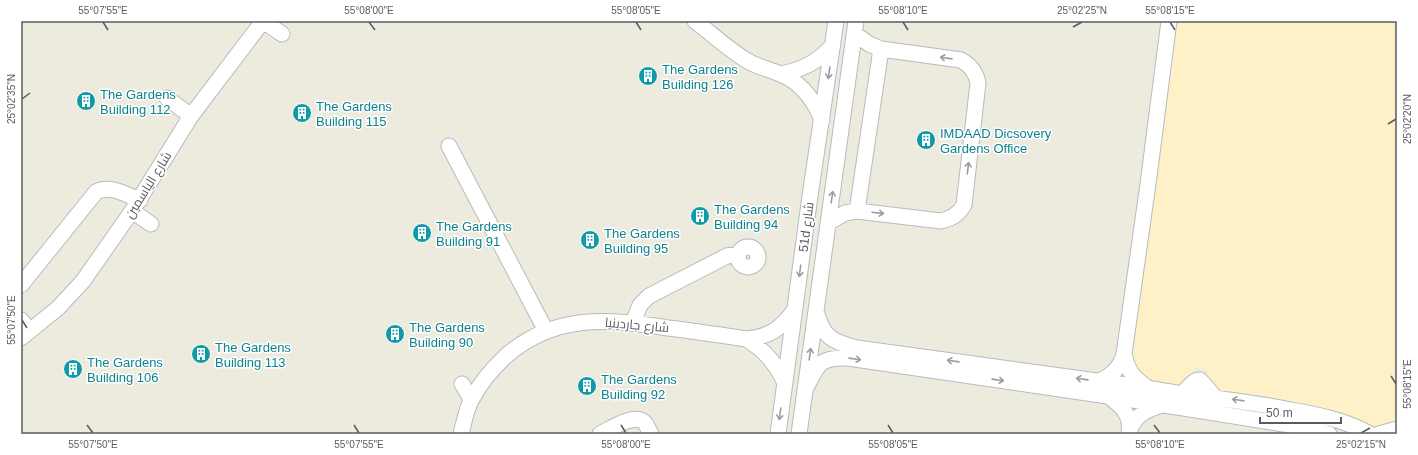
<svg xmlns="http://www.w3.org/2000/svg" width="1418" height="455" viewBox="0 0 1418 455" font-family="Arial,Cairo,sans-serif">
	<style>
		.sand { fill: #fef1c8 }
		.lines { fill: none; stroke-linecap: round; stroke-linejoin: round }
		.minor-casing { stroke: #b7bac0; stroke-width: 17 }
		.minor { stroke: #fff; stroke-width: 15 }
		.oneway { stroke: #9b9da1 }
		.ticks { fill: none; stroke: #585c62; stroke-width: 1.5 }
		.labels { text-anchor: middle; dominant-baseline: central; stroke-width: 3; stroke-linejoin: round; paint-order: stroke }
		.culture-label { font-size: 13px; fill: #0d838f; stroke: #fff; text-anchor: start }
		.street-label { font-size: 13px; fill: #585c62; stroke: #fff }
		.neatline { fill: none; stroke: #585c62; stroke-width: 1.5 }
		.ticks-label { font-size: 10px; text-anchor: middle; fill: #585c62 }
	</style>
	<rect width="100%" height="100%" fill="#edeade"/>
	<path class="sand" d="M1175 21H1397V423L1373 429 1342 416 1316 407 1237 395 1216 393 1206 376 1208 371 1196 368 1192 377 1178 388C1157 382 1133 381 1133 353Z"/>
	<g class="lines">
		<g class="minor-casing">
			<path id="minor" d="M263 21 282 34
				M695 21C712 34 728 49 746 60 757 67 769 69 780 74 801 82 814 100 822 120
				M780 74C802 70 818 62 833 45
				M167 98 191 116
				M449 146 546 331
				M132 211 151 224
				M857 211 881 49
				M828 223 845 213 857 211 941 221C952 218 958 215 964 205L978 83C976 72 970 65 961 60L881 49 869 44 855 34
				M738 257a10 10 0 1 1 20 0a10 10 0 1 1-20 0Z
				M21 285 96 192C109 184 127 195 140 200
				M816 311C823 337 832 342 857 348L1148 388C1196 397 1244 400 1291 410 1319 415 1345 420 1370 434
				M21 320 30 331
				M633 323 640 305 649 296 727 256 739 254
				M21 338 58 308 83 281 132 211 191 116 263 21
				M746 339C765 350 776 364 785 383
				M1124 354C1128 372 1134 378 1148 388
				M1100 381C1112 375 1120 368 1124 354L1148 184 1169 21
				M462 384 471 399
				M805 390C818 365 818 357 848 358L1108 396 1309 428 1329 434
				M1182 394C1187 390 1193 379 1200 380L1215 397
				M1108 396C1122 406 1132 415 1129 434
				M1130 430C1135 415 1148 409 1162 405
				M461 434C464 423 466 409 472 399 480 383 493 368 506 356 555 313 608 319 668 328 694 331 720 335 746 339 770 337 782 328 795 309
				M600 434C610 429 635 412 645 423 647 426 649 430 651 434
				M778 434 810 196 836 21
				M799 434 856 21
				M1379 434 1397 429"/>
		</g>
		<use href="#minor" class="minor"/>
	</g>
	<defs><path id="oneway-shaft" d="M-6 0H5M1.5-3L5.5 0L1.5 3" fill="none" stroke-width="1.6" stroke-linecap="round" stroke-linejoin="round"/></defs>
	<g class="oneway">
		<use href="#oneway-shaft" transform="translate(946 58) rotate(-172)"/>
		<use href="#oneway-shaft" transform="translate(829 73) rotate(98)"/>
		<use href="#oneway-shaft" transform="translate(968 168) rotate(-83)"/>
		<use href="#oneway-shaft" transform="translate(832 197) rotate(-82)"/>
		<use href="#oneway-shaft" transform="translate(878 213) rotate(7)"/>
		<use href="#oneway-shaft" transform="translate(800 271) rotate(97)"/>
		<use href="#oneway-shaft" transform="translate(810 354) rotate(-82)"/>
		<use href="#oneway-shaft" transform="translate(855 359) rotate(8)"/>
		<use href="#oneway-shaft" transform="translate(953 361) rotate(-172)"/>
		<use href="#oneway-shaft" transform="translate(1082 379) rotate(-172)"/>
		<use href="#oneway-shaft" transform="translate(998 380) rotate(8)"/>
		<use href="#oneway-shaft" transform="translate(1238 400) rotate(-172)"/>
		<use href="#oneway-shaft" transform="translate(780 414) rotate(98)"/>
	</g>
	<path class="ticks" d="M103 22 108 30M369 22 375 30M636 22 641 30M903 22 908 30M1170 22 1175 30M1073 27 1082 22M22 99 30 93M1388 124 1396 119M22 320 27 328M1391 376 1396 384M87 425 93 433M354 425 359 433M621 425 626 433M888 425 893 433M1154 425 1160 433M1361 433 1370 428"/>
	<defs>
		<g id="building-disc" transform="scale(1)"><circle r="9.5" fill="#0f9aa8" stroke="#fff"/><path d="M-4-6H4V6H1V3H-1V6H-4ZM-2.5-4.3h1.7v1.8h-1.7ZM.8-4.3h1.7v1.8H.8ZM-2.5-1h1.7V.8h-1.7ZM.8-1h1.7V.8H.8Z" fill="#fff"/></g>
	</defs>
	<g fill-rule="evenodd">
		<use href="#building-disc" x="648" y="76"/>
		<use href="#building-disc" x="86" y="101"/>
		<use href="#building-disc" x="302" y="113"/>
		<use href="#building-disc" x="926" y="140"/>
		<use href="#building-disc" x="700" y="216"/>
		<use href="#building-disc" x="422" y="233"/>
		<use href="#building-disc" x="590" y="240"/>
		<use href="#building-disc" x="395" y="334"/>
		<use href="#building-disc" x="201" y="354"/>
		<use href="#building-disc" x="73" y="369"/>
		<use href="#building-disc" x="587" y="386"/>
	</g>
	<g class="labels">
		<g class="culture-label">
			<text x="662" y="69">The Gardens<tspan x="662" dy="15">Building 126</tspan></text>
			<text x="100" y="94">The Gardens<tspan x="100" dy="15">Building 112</tspan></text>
			<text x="316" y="106">The Gardens<tspan x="316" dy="15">Building 115</tspan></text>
			<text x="940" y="133">IMDAAD Dicsovery<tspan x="940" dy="15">Gardens Office</tspan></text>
			<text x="714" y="209">The Gardens<tspan x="714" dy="15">Building 94</tspan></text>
			<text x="436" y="226">The Gardens<tspan x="436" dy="15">Building 91</tspan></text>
			<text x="604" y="233">The Gardens<tspan x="604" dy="15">Building 95</tspan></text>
			<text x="409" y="327">The Gardens<tspan x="409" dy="15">Building 90</tspan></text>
			<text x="215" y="347">The Gardens<tspan x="215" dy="15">Building 113</tspan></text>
			<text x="87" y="362">The Gardens<tspan x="87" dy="15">Building 106</tspan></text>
			<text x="601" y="379">The Gardens<tspan x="601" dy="15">Building 92</tspan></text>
		</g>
		<g class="street-label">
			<text transform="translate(148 185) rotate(-58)">شارع الياسمين</text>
			<text transform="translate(806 227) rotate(-83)">51d شارع</text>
			<text transform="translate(637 325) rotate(5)">شارع جاردينيا</text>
		</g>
	</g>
	<rect width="1418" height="455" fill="none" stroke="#ffffff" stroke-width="44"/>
	<path d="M1260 417v6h81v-6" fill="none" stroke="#585c62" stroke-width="2"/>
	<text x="1266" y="417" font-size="12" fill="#585c62" stroke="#ffffff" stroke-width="3" paint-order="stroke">50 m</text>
	<rect x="22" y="22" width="1374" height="411" class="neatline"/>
	<g class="ticks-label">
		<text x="103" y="14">55°07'55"E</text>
		<text x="369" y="14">55°08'00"E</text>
		<text x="636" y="14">55°08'05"E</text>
		<text x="903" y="14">55°08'10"E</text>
		<text x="1082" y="14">25°02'25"N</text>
		<text x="1170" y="14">55°08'15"E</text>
		<text transform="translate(11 99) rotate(-90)" y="4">25°02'35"N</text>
		<text transform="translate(1407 119) rotate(-90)" y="4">25°02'20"N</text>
		<text transform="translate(11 320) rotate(-90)" y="4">55°07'50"E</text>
		<text transform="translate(1407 384) rotate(-90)" y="4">55°08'15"E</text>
		<text x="93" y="448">55°07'50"E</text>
		<text x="359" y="448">55°07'55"E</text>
		<text x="626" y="448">55°08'00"E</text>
		<text x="893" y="448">55°08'05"E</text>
		<text x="1160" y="448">55°08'10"E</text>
		<text x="1361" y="448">25°02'15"N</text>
	</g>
</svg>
